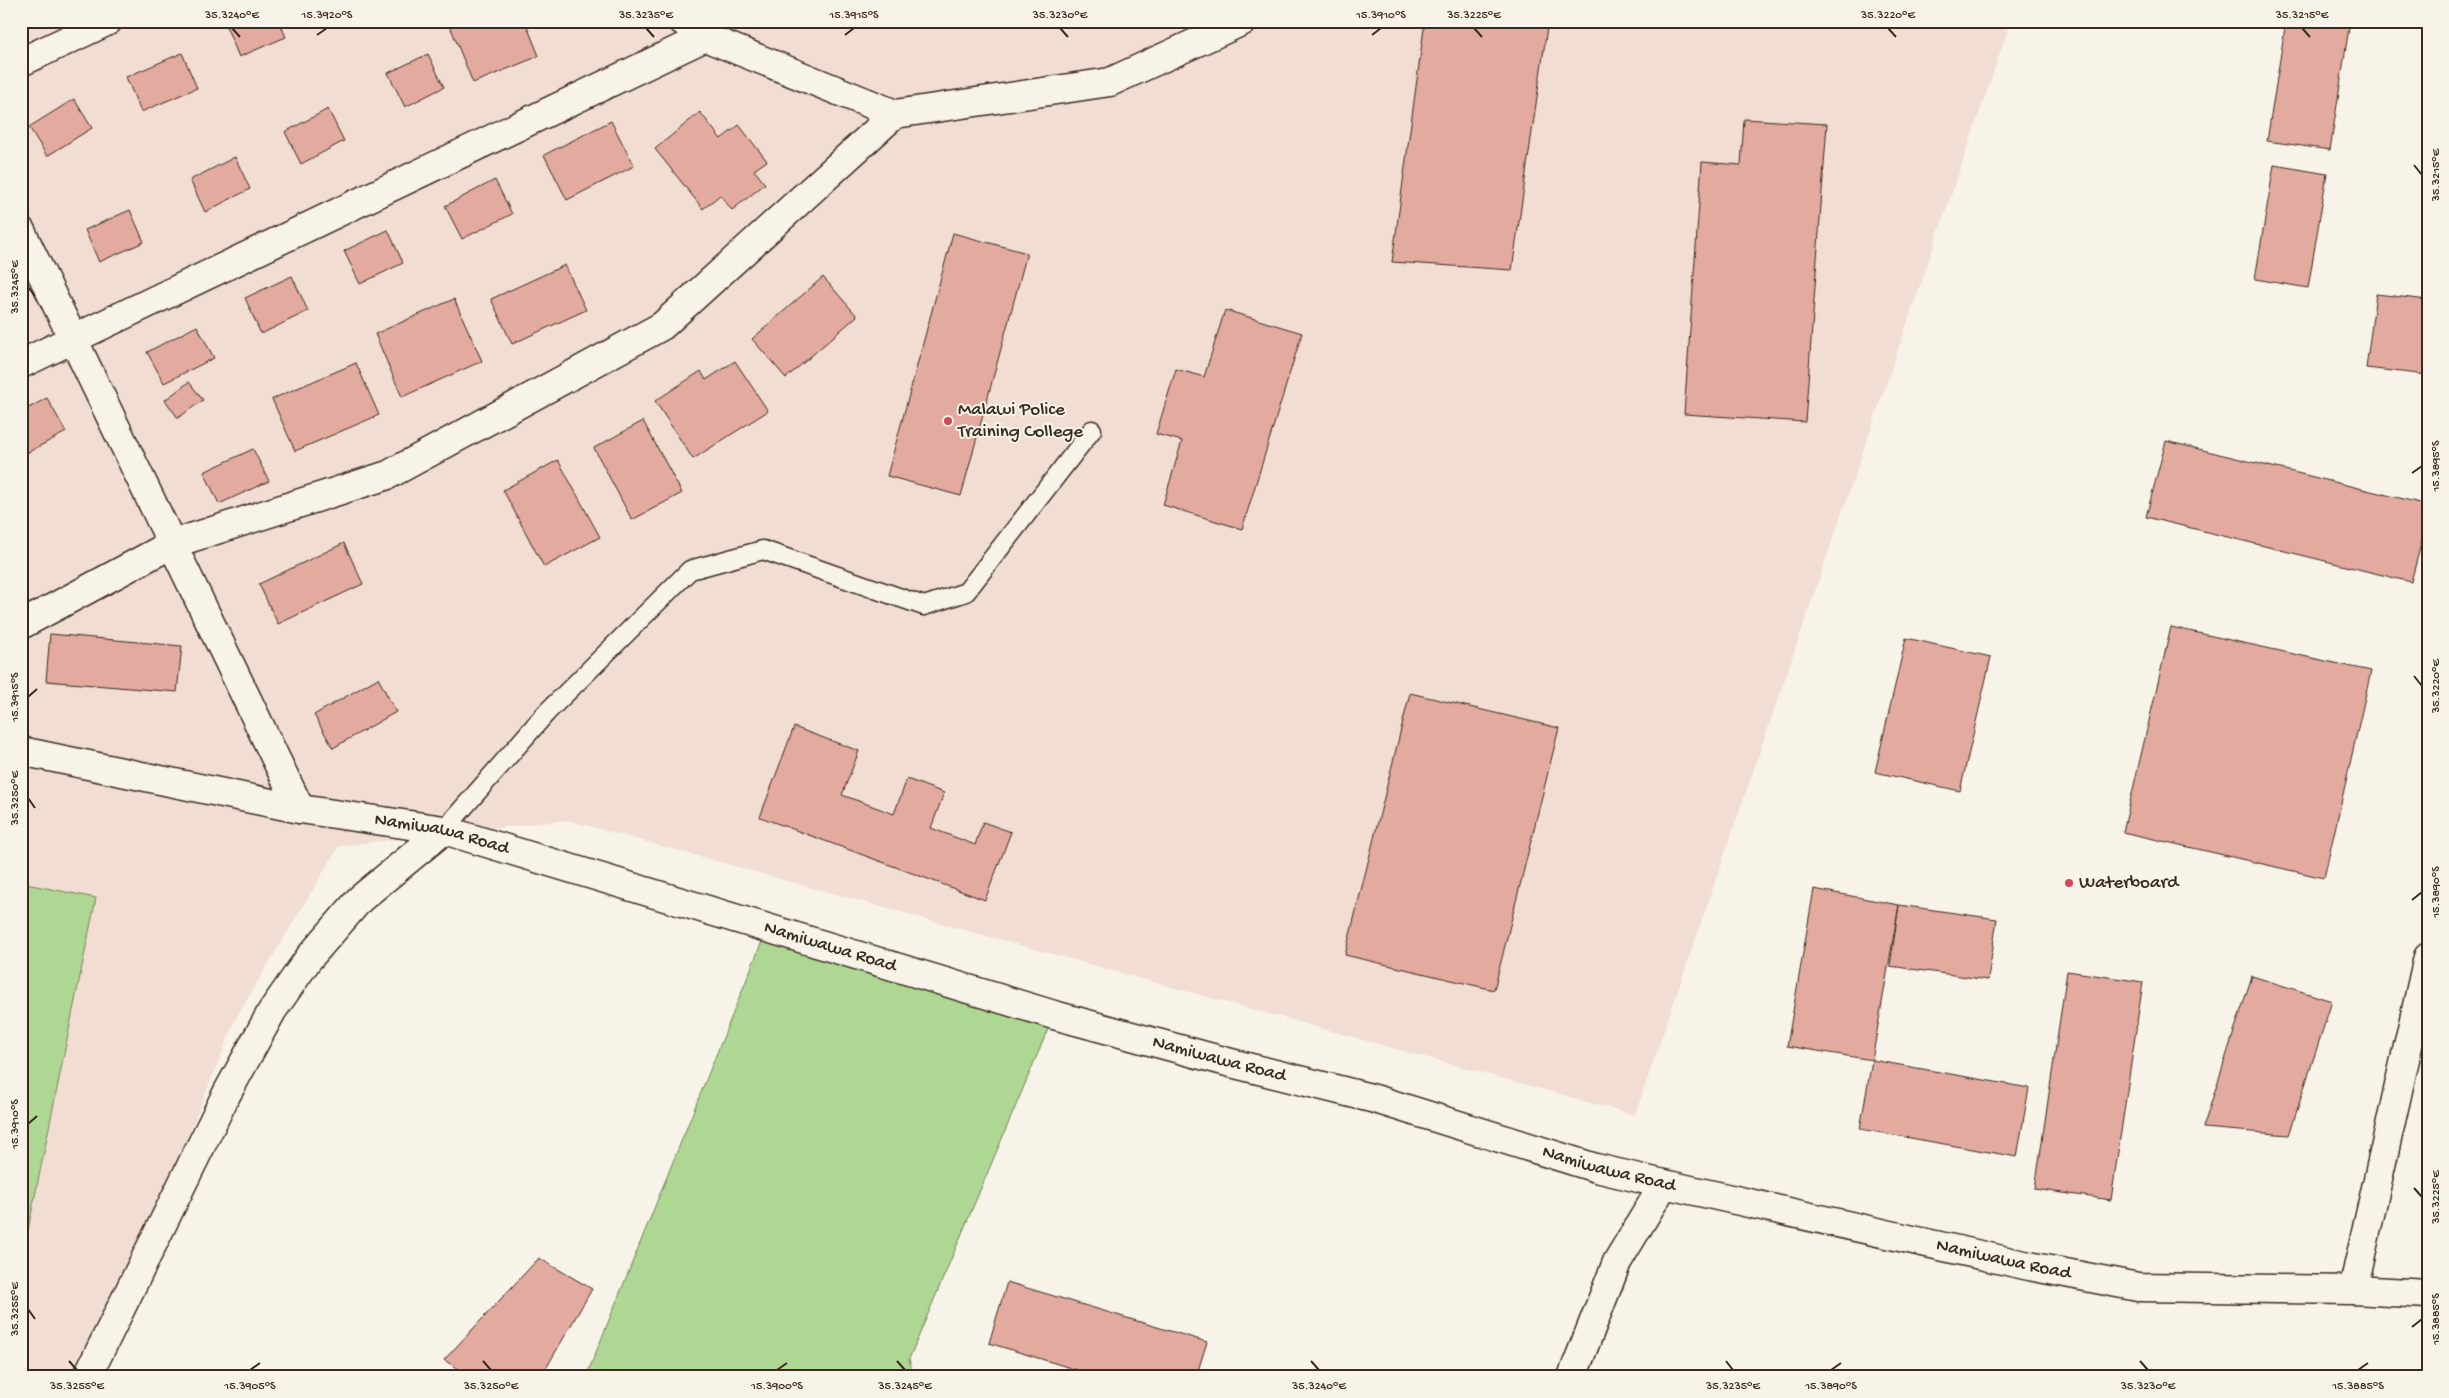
<svg xmlns="http://www.w3.org/2000/svg" width="2449" height="1398" viewBox="0 0 2449 1398" font-family="'Gochi Hand',sans-serif">
	<style>
		.built { fill: #f1ddd2 }
		.green { fill: #afd794; stroke: #758059 }
		.building { fill: #e3aa9f; stroke: #3b2a1e }
		.lines { fill: none; stroke-linecap: round; stroke-linejoin: round }
		.service-casing { stroke: #3b2a1e; stroke-width: 21 }
		.minor-casing { stroke: #3b2a1e; stroke-width: 31 }
		.tertiary-casing { stroke: #3b2a1e; stroke-width: 31 }
		.service { stroke: #f7f3e8; stroke-width: 18 }
		.minor { stroke: #f7f3e8; stroke-width: 28 }
		.tertiary { stroke: #f7f3e8; stroke-width: 28 }
		.ticks { fill: none; stroke: #3b2a1e; stroke-width: 2 }
		.poi-dot { fill: #d1495b; stroke: #f7f3e8; stroke-width: 2 }
		.labels { text-anchor: middle; dominant-baseline: central; stroke-width: 4; stroke-linejoin: round; paint-order: stroke }
		.poi-label { font-size: 19px; fill: #3b2a1e; stroke: #f7f3e8; text-anchor: start }
		.street-label { font-size: 19px; fill: #3b2a1e; stroke: #f7f3e8 }
		.neatline { fill: none; stroke: #3b2a1e; stroke-width: 2 }
		.ticks-label { font-size: 12px; text-anchor: middle; fill: #3b2a1e }
	</style>
	<rect width="100%" height="100%" fill="#f7f3e8"/>
	<filter id="ink" filterUnits="userSpaceOnUse"><feTurbulence type="fractalNoise" baseFrequency=".02" numOctaves="2"/><feDisplacementMap in="SourceGraphic" scale="10" xChannelSelector="R" yChannelSelector="G"/><feConvolveMatrix kernelMatrix="1 2 1 2 8 2 1 2 1" color-interpolation-filters="sRGB"/></filter>
	<g filter="url(#ink)">
		<path class="built" d="M21 21H2011L1635 1115 567 820 339 846 237 1016 90 1377H21Z"/>
		<path class="green" d="M21 883 96 898 21 1264Z
			M767 929 1054 1015 909 1359 914 1377H586Z"/>
		<path class="building" d="M237 21H279L286 37 239 57 226 26Z
			M448 21H525L539 56 473 83Z
			M1425 21H1548L1512 270 1392 262Z
			M2286 21H2350L2330 150 2267 141Z
			M182 53 197 88 141 112 126 77Z
			M428 54 444 87 405 107 388 73Z
			M74 99 92 128 47 156 29 127Z
			M328 109 344 141 301 164 285 132Z
			M700 112 721 139 739 125 767 161 754 170 765 184 732 210 720 195 703 209 655 149Z
			M1744 119 1827 124 1805 422 1684 414 1702 162 1741 165Z
			M611 121 634 166 567 200 544 155Z
			M235 157 250 189 205 212 190 180Z
			M2274 165 2327 174 2308 288 2255 279Z
			M495 180 512 214 462 239 445 206Z
			M130 210 144 242 99 262 85 230Z
			M388 230 403 263 360 284 344 251Z
			M953 233 1027 253 961 496 887 476Z
			M565 265 586 310 512 344 491 299Z
			M292 276 308 311 261 334 245 298Z
			M823 277 857 316 786 378 752 339Z
			M2376 294 2428 300V375L2366 368Z
			M454 299 482 361 402 397 375 334Z
			M1225 310 1302 333 1242 529 1163 505 1182 441 1156 434 1176 369 1204 377Z
			M197 326 214 358 164 383 147 352Z
			M735 361 768 411 693 459 655 401 701 371 706 380Z
			M356 363 379 415 295 451 272 399Z
			M189 382 203 400 178 418 165 400Z
			M47 398 66 432 21 456V412Z
			M643 421 682 493 632 520 594 448Z
			M2166 441 2428 505V517L2411 582 2146 517Z
			M253 449 269 481 219 504 204 472Z
			M558 460 600 537 544 567 503 490Z
			M344 543 363 584 278 624 259 584Z
			M2171 627 2371 671 2324 878 2123 832Z
			M50 634 182 646 177 692 46 681Z
			M1906 638 1991 657 1960 791 1875 772Z
			M378 678 396 712 333 748 314 715Z
			M1410 693 1559 728 1494 990 1345 955Z
			M794 727 859 751 842 795 894 814 907 779 944 793 931 828 975 845 983 822 1011 832 985 900 760 817Z
			M1814 889 1899 905 1872 1060 1787 1046Z
			M1899 905 1997 919 1988 980 1890 966Z
			M2067 971 2143 982 2111 1200 2035 1189Z
			M2252 976 2332 1001 2289 1135 2203 1128Z
			M1872 1060 2029 1088 2017 1157 1860 1129Z
			M539 1258 592 1289 541 1377H472L444 1360Z
			M1007 1282 1207 1342 1196 1377H1100L989 1343Z"/>
		<g class="lines">
			<g class="service-casing">
				<path id="service" d="M444 830 547 712 690 570 763 550 924 606 966 592 1092 430"/>
			</g>
			<g class="minor-casing">
				<path id="minor" d="M683 21 705 37 895 114 1110 82 1243 21
					M21 62 108 21
					M21 231 300 809
					M21 364 705 37
					M21 625 172 544 388 475 662 326 895 114
					M2353 1290 2428 957
					M87 1377 226 1095 272 1011 309 958 360 899 444 830
					M1572 1377 1617 1262 1664 1184"/>
			</g>
			<g class="tertiary-casing">
				<g id="tertiary">
					<path id="s1" d="M21 751 300 809 444 830 1054 1015 1231 1063 1375 1099 1596 1168 1664 1184 2029 1266 2138 1287 2353 1290 2428 1294"/>
				</g>
			</g>
			<use href="#service" class="service"/>
			<use href="#minor" class="minor"/>
			<use href="#tertiary" class="tertiary"/>
		</g>
	</g>
	<path class="ticks" d="M232 28 240 37M646 28 654 37M1060 28 1068 37M1474 28 1482 37M1888 28 1896 37M2302 28 2310 37M317 35 327 28M845 35 854 28M1372 35 1381 28M2414 165 2422 175M28 287 35 296M2412 473 2422 466M2414 676 2422 686M28 697 37 689M28 798 35 808M2412 900 2422 892M28 1124 37 1116M2414 1188 2422 1197M28 1309 35 1319M2412 1327 2422 1319M69 1361 77 1370M483 1361 491 1370M897 1361 905 1370M1311 1361 1319 1370M1726 1361 1733 1370M2140 1361 2148 1370M250 1370 260 1363M777 1370 787 1363M1831 1370 1841 1363M2358 1370 2368 1363"/>
	<g class="poi-dot">
		<circle cx="948" cy="421" r="5"/>
		<circle cx="2069" cy="883" r="5"/>
	</g>
	<g class="labels">
		<g class="poi-label">
			<text x="958" y="410">Malawi Police<tspan x="958" dy="22">Training College</tspan></text>
			<text x="2079" y="883">Waterboard</text>
		</g>
		<g class="street-label">
			<text stroke="none"><textPath href="#s1" startOffset="429">Namiwawa Road</textPath></text>
			<text stroke="none"><textPath href="#s1" startOffset="834">Namiwawa Road</textPath></text>
			<text stroke="none"><textPath href="#s1" startOffset="1239">Namiwawa Road</textPath></text>
			<text stroke="none"><textPath href="#s1" startOffset="1644">Namiwawa Road</textPath></text>
			<text stroke="none"><textPath href="#s1" startOffset="2049">Namiwawa Road</textPath></text>
		</g>
	</g>
	<rect width="2449" height="1398" fill="none" stroke="#f7f3e8" stroke-width="55"/>
	<rect x="28" y="28" width="2394" height="1342" class="neatline"/>
	<g class="ticks-label">
		<text x="232" y="18">35.3240°E</text>
		<text x="327" y="18">15.3920°S</text>
		<text x="646" y="18">35.3235°E</text>
		<text x="854" y="18">15.3915°S</text>
		<text x="1060" y="18">35.3230°E</text>
		<text x="1381" y="18">15.3910°S</text>
		<text x="1474" y="18">35.3225°E</text>
		<text x="1888" y="18">35.3220°E</text>
		<text x="2302" y="18">35.3215°E</text>
		<text transform="translate(2435 175) rotate(-90)" y="4">35.3215°E</text>
		<text transform="translate(14 287) rotate(-90)" y="4">35.3245°E</text>
		<text transform="translate(2435 466) rotate(-90)" y="4">15.3895°S</text>
		<text transform="translate(2435 686) rotate(-90)" y="4">35.3220°E</text>
		<text transform="translate(14 697) rotate(-90)" y="4">15.3915°S</text>
		<text transform="translate(14 798) rotate(-90)" y="4">35.3250°E</text>
		<text transform="translate(2435 892) rotate(-90)" y="4">15.3890°S</text>
		<text transform="translate(14 1124) rotate(-90)" y="4">15.3910°S</text>
		<text transform="translate(2435 1197) rotate(-90)" y="4">35.3225°E</text>
		<text transform="translate(14 1309) rotate(-90)" y="4">35.3255°E</text>
		<text transform="translate(2435 1319) rotate(-90)" y="4">15.3885°S</text>
		<text x="77" y="1389">35.3255°E</text>
		<text x="250" y="1389">15.3905°S</text>
		<text x="491" y="1389">35.3250°E</text>
		<text x="777" y="1389">15.3900°S</text>
		<text x="905" y="1389">35.3245°E</text>
		<text x="1319" y="1389">35.3240°E</text>
		<text x="1733" y="1389">35.3235°E</text>
		<text x="1831" y="1389">15.3890°S</text>
		<text x="2148" y="1389">35.3230°E</text>
		<text x="2358" y="1389">15.3885°S</text>
	</g>
</svg>
